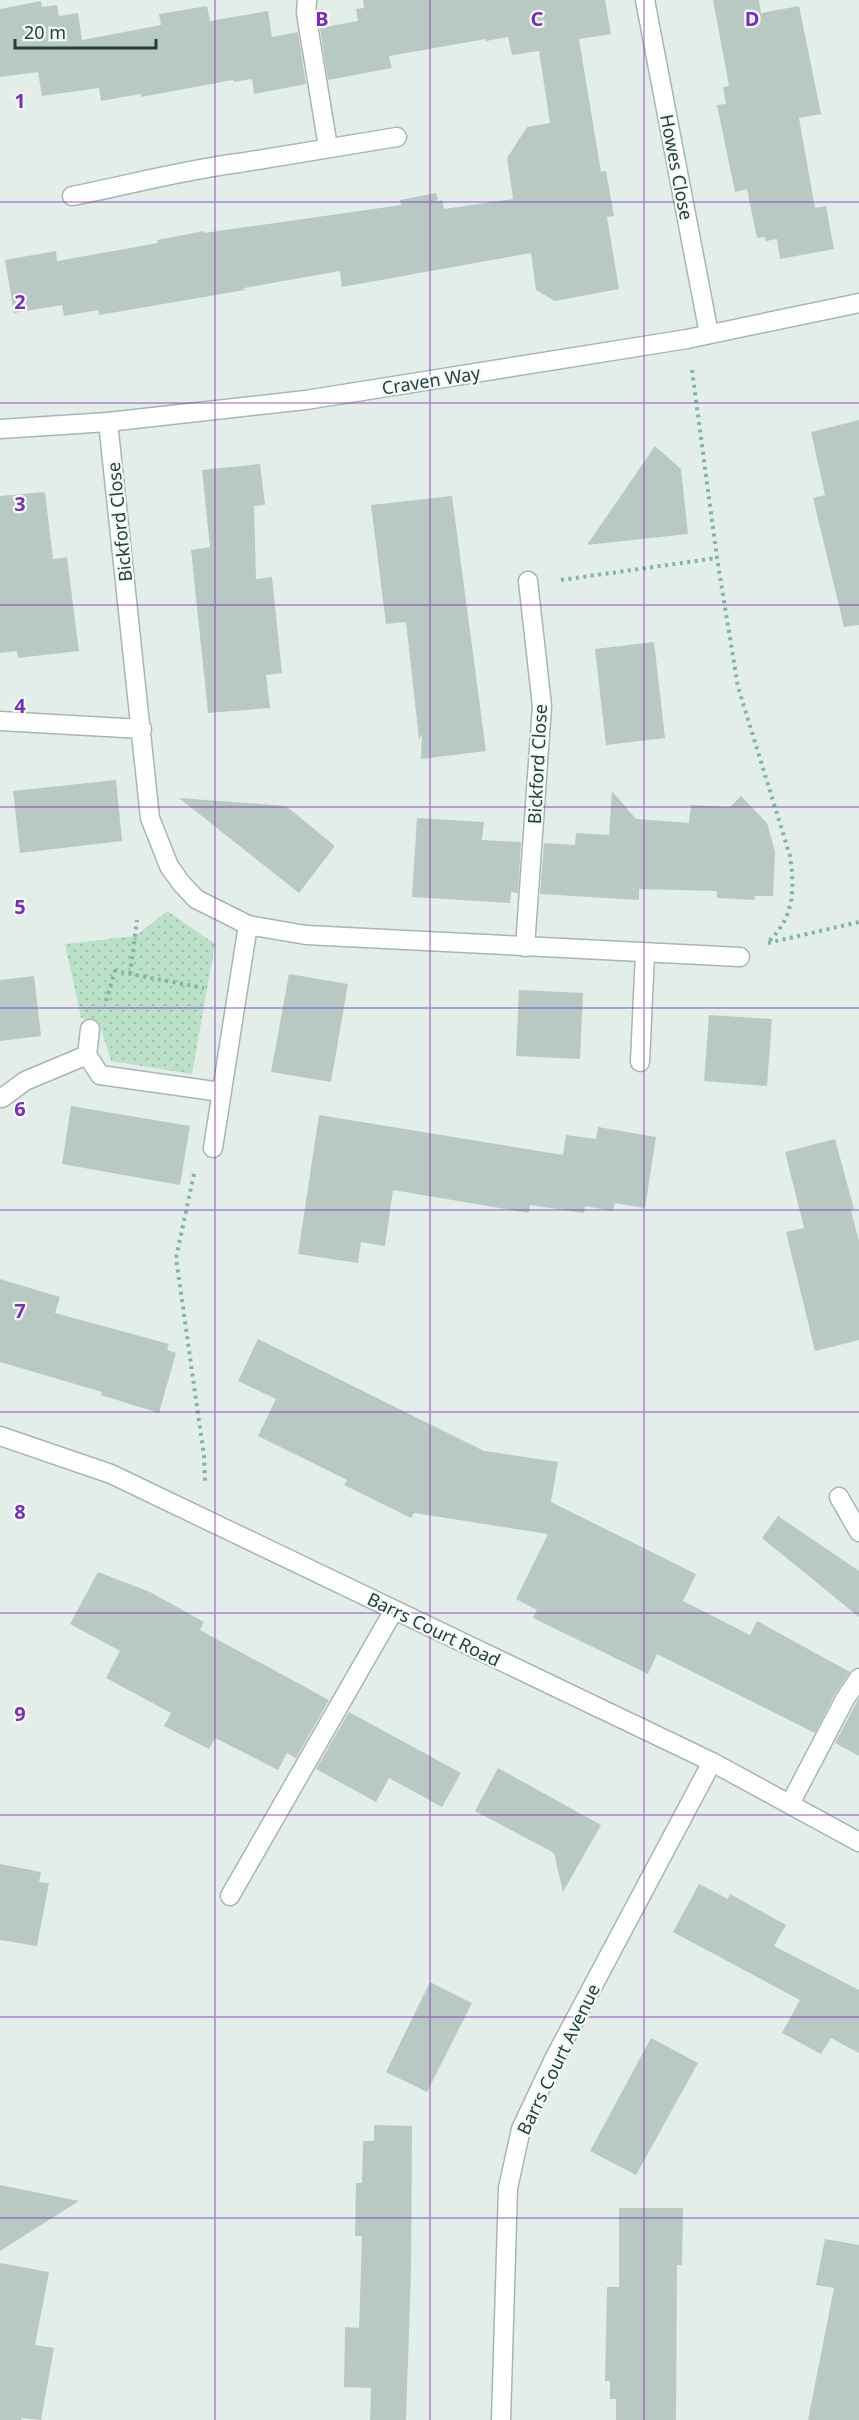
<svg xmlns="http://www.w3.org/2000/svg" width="859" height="2420" viewBox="0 0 859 2420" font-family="'Noto Sans',sans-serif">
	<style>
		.grass { fill: url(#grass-dots) }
		.building { fill: #b8c9c3 }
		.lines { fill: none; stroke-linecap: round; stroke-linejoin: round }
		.service-casing { stroke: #a5b7b1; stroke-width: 21 }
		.minor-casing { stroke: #a5b7b1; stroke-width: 21 }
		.tertiary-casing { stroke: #a5b7b1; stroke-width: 21 }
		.path { stroke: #81b4a7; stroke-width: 4; stroke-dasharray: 3 4.5; stroke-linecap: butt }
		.service { stroke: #fff; stroke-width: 18 }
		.minor { stroke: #fff; stroke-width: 18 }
		.tertiary { stroke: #fff; stroke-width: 18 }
		.grid { fill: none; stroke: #7b2cbf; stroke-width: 1.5; stroke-opacity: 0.55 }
		.labels { text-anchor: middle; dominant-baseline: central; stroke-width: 4.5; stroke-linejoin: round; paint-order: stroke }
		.street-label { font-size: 18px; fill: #21413a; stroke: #f4faf7 }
		.grid-label { font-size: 20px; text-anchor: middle; font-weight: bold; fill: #7b2cbf; stroke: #f4faf7; stroke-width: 4.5; stroke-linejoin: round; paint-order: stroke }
	</style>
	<defs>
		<pattern id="grass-dots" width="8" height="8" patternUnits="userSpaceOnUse" patternTransform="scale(1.5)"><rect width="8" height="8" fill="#bae0c7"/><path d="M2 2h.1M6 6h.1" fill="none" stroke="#a0c1ac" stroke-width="1.8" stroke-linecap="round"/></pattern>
	</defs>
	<rect width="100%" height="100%" fill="#e3eee9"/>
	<path class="grass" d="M167 911 215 944 192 1074 111 1061 99 1022 81 1018 65 944 136 936Z"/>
	<path class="building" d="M363 0H605L611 34 579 39 601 172 606 171 614 216 607 217 619 289 555 301 536 290 531 253 342 287 340 271 244 288 245 290 99 315 98 310 64 316 62 305 14 313 5 260 56 251 57 261 158 243 157 240 204 231V233L401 205 400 200 436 193 438 201 442 200 444 209 513 199 507 158 527 127 550 123 539 51 512 55 508 37 486 41V39L389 56 392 68 328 80 320 28 358 21 356 9 364 8Z
		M713 0H759L761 13 799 6 821 114 799 118 815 208 826 206 834 249 780 259 777 239 766 241 765 237 757 238 747 189 735 192 717 105 726 104 723 87 729 86Z
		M41 1 42 7 57 5 59 16 78 13 82 40 161 25 159 14 207 6 210 21 268 11 272 37 298 32 306 84 254 94 252 79 234 82 233 80 141 97V94L101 101 99 88 42 96 38 72 0 77V9Z
		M859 420V625L844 627 813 498 825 495 811 432Z
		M655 446 681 469 688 534 587 545Z
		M260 464 265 505 254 506 256 579 272 577 282 673 266 675 270 708 208 713 191 550 210 547 202 470Z
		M45 492 53 559 67 557 79 651 18 658 17 651 0 653V496Z
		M452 496 486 751 421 759 422 735 419 739 406 622 386 624 371 505Z
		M654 642 665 738 606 745 595 649Z
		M116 780 122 841 20 853 13 791Z
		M612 791 636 819 689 823 691 805 730 807 741 796 767 823 775 852 773 896H755L754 900 717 898V891L639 889V900L540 894 544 843 575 845 576 833 609 835Z
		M179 798 286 806 335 846 299 893Z
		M417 818 484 822 482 840 521 842 518 893 511 892 510 903 412 897Z
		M289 974 348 984 331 1082 271 1072Z
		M34 976 41 1036 0 1041V980Z
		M519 990 583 993 580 1059 516 1056Z
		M709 1015 772 1019 767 1086 704 1081Z
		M71 1106 190 1126 180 1185 62 1164Z
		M319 1115 563 1155 566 1135 596 1139 598 1127 656 1137 645 1208 615 1203 613 1211 585 1206 584 1213 530 1205 529 1213 393 1190 385 1246 361 1242 358 1263 298 1254Z
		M835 1139 854 1209 851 1210 859 1241V1340L815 1351 786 1232 804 1228 785 1152Z
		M0 1279 60 1297 55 1313 169 1344 167 1350 176 1353 159 1413 101 1395 102 1392 0 1362Z
		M258 1339 484 1451 558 1462 551 1502 696 1574 683 1601 750 1635 757 1621 850 1672 835 1694 815 1733 657 1654 648 1674 533 1618 537 1610 516 1599 548 1534 414 1513 411 1518 344 1485 347 1480 258 1436 276 1399 238 1381Z
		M778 1516 859 1571V1617L762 1538Z
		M98 1572 150 1592 204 1622 200 1630 329 1700 296 1758 287 1753 278 1770 215 1738 209 1749 164 1726 171 1713 106 1678 120 1651 70 1624Z
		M859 1698V1756L835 1743Z
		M349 1712 461 1773 442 1807 389 1778 376 1802 316 1769Z
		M498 1768 601 1825 563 1892 554 1853 475 1811Z
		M0 1864 41 1872 39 1882 49 1883 37 1946 0 1940Z
		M699 1884 728 1899 730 1894 786 1925 774 1946 859 1990V2053L831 2038 821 2054 782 2033 800 2000 673 1932Z
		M430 1982 472 2003 427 2092 386 2072Z
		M651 2038 698 2063 636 2175 590 2151Z
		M374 2125 412 2126 411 2271 406 2420H370L371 2388 344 2387 345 2327 359 2328 362 2236H355L356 2183H362L363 2141H374Z
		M0 2185 79 2201 0 2251Z
		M619 2208H683L682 2265H677L676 2420H616V2399H610V2381H605L607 2287H619Z
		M825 2239 859 2245V2420H808L834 2288 816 2285Z
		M0 2263 49 2272 35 2345 54 2348 41 2420 22 2418 21 2420H0Z"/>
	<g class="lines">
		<g class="service-casing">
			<path id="service" d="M72 196C128 185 183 170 239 163
				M90 1029 87 1055 100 1075 221 1092
				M2 1098 25 1081 87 1055
				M839 1497 859 1532
				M790 1804 845 1699 859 1678
				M230 1896 394 1610"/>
		</g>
		<g class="minor-casing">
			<path id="minor" d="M307 0 306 13 328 147
				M645 0 709 334
				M239 163 397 137
				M108 422 150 818 169 866 181 883 196 899 248 925 306 935 740 957
				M0 721 142 729
				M525 947 542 706 528 581
				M640 1062 645 953
				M213 1148 248 925
				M0 1436 111 1474 712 1762 859 1842
				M501 2420 508 2188 521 2129 554 2059 712 1762"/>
		</g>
		<g class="tertiary-casing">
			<path id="tertiary" d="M0 429 108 422 306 400 687 339 859 303"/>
		</g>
		<path class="path" d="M692 370 717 558 738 687 790 856C795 889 794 917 769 941
			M561 580 717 558
			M768 943 859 922
			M130 974 137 920
			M106 1001 115 971 204 988
			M194 1174 176 1258 204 1456 205 1481"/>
		<use href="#service" class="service"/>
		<use href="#minor" class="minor"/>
		<use href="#tertiary" class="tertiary"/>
	</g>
	<path class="grid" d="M215 0V2420M430 0V2420M644 0V2420M0 202H859M0 403H859M0 605H859M0 807H859M0 1008H859M0 1210H859M0 1412H859M0 1613H859M0 1815H859M0 2017H859M0 2218H859"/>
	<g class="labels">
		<g class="street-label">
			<text transform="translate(677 167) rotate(79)">Howes Close</text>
			<text transform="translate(431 380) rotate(-9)">Craven Way</text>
			<text transform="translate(119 522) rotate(-96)">Bickford Close</text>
			<text transform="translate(537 764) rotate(-87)">Bickford Close</text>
			<text transform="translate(434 1629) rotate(26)">Barrs Court Road</text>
			<text transform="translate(558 2059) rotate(-64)">Barrs Court Avenue</text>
		</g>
	</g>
	<g class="grid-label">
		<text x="322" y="26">B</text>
		<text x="537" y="26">C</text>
		<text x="752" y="26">D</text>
		<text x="20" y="108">1</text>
		<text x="20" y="309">2</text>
		<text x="20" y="511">3</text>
		<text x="20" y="713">4</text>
		<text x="20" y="914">5</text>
		<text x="20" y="1116">6</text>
		<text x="20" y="1318">7</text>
		<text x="20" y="1519">8</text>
		<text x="20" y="1721">9</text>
	</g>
	<path d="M15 39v9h141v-9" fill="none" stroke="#21413a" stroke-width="3"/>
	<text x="24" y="39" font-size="18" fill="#21413a" stroke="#f4faf7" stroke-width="4.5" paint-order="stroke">20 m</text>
</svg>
